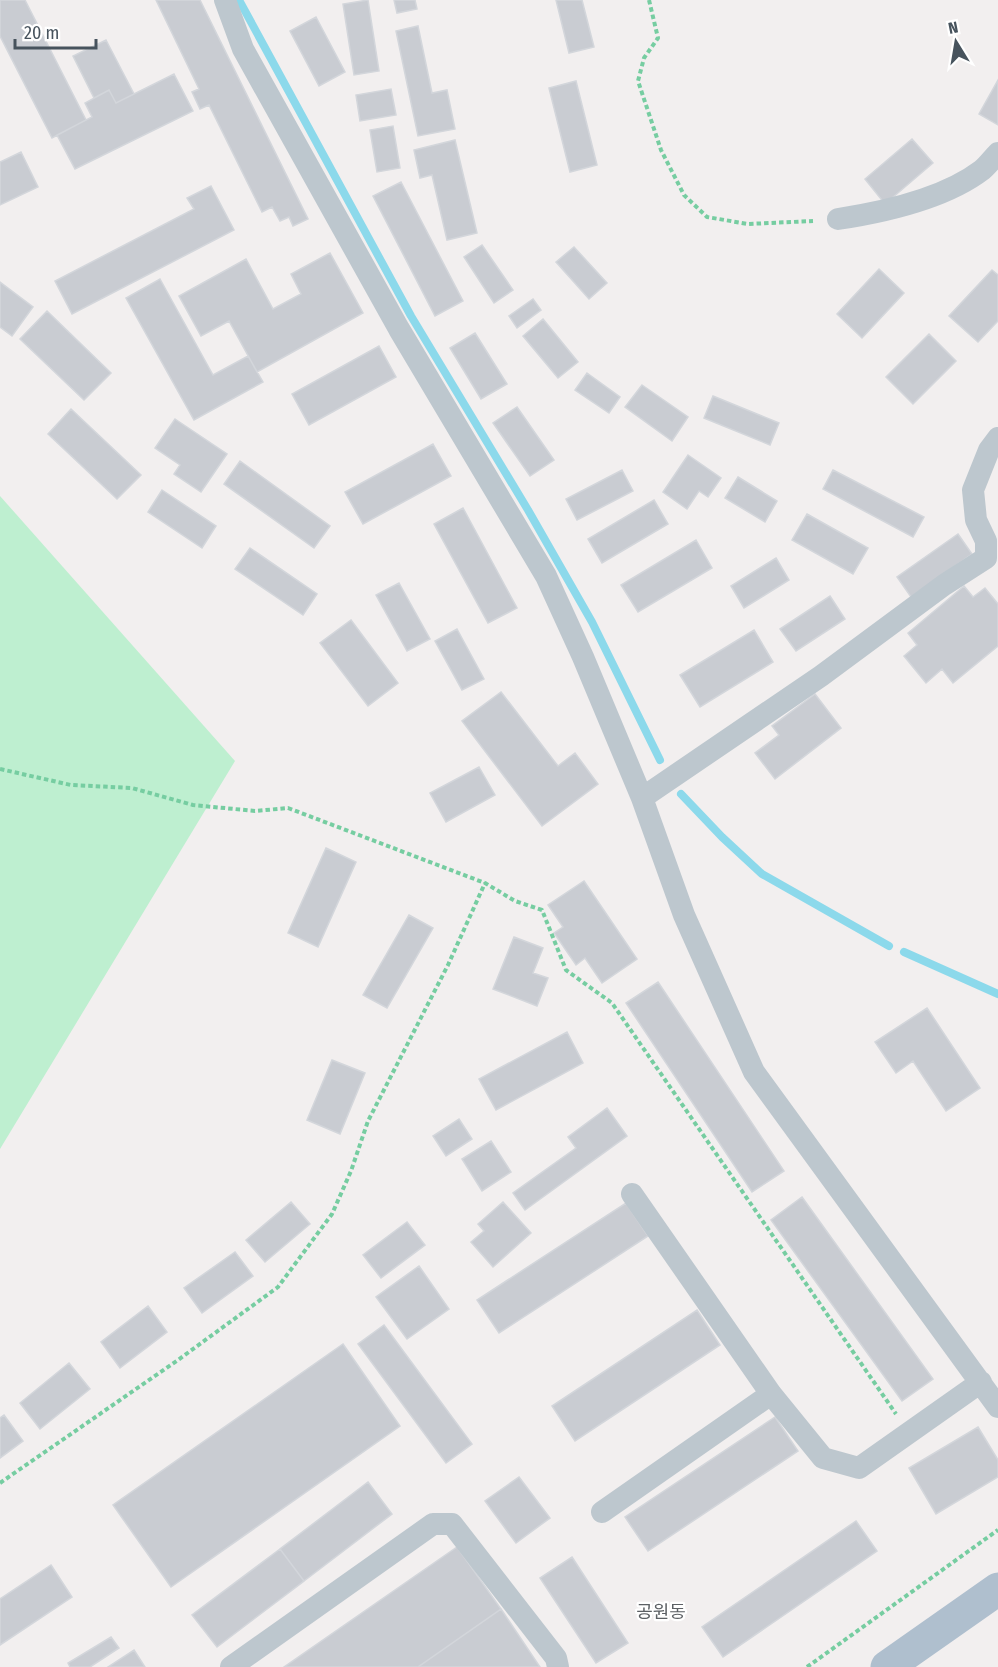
<svg xmlns="http://www.w3.org/2000/svg" width="998" height="1667" viewBox="0 0 998 1667" font-family="'Fira Sans Condensed','Noto Sans KR',sans-serif">
	<style>
		.green { fill: #beefd0 }
		.lines { fill: none; stroke-linecap: round; stroke-linejoin: round }
		.stream { stroke: #8cd9eb; stroke-width: 8 }
		.building { fill: #c9ccd2; stroke: #d3d6db; stroke-width: 1.5 }
		.path { stroke: #76cda1; stroke-width: 4; stroke-dasharray: 4.5 3; stroke-linecap: butt }
		.minor { stroke: #bdc7ce; stroke-width: 22 }
		.primary { stroke: #afbfce; stroke-width: 33 }
		.labels { text-anchor: middle; dominant-baseline: central; stroke-width: 4.5; stroke-linejoin: round; paint-order: stroke }
		.quarter-label { font-size: 18px; fill: #5c6064; stroke: #fff }
	</style>
	<rect width="100%" height="100%" fill="#f2efef"/>
	<path class="green" d="M0 496 235 761 0 1149Z"/>
	<g class="lines">
		<path class="stream" d="M239 0 411 316 528 510 592 622 660 760
			M681 794 722 837 762 874 889 946
			M904 952 998 994"/>
	</g>
	<path class="building" d="M0 0H25L86 120 52 138 0 36Z
		M156 0H200L308 219 293 226 289 217 280 221 272 207 262 212 209 105 200 109 192 92 199 89Z
		M368 0 379 71 354 75 343 4Z
		M394 0H415L417 9 397 13Z
		M556 0H582L594 47 569 53Z
		M316 17 345 72 319 86 290 31Z
		M418 26 432 93 447 90 455 129 418 136 396 31Z
		M106 40 134 94 116 103 109 90 94 98 73 56Z
		M174 74 193 111 75 169 57 135 92 117 85 103 109 90 116 103Z
		M998 80V125L979 114Z
		M576 81 597 165 570 172 549 88Z
		M391 89 396 115 360 121 356 95Z
		M393 126 400 168 377 172 370 130Z
		M912 139 933 163 885 204 865 179Z
		M455 140 477 233 447 240 432 175 420 178 414 150Z
		M21 152 38 187 0 205V162Z
		M401 182 463 301 435 316 373 196Z
		M211 186 234 230 72 314 55 281 194 209 187 198Z
		M482 245 513 290 494 303 464 257Z
		M574 247 607 283 589 299 556 262Z
		M330 253 363 313 257 372 229 321 201 336 179 296 246 259 273 309 301 294 291 274Z
		M879 269 904 293 862 338 837 314Z
		M992 270 998 275V321L978 342 949 316Z
		M160 279 213 375 248 356 263 382 194 420 126 298Z
		M0 282 33 307 12 336 0 327Z
		M533 299 541 310 517 328 509 316Z
		M47 311 111 373 84 400 20 339Z
		M543 319 578 362 558 378 523 336Z
		M475 333 507 384 481 399 450 348Z
		M929 334 956 361 913 404 886 377Z
		M379 346 396 377 309 425 292 394Z
		M587 373 620 397 609 413 575 390Z
		M642 385 688 417 672 441 625 407Z
		M713 396 779 423 770 445 704 418Z
		M517 407 554 460 530 476 493 423Z
		M71 409 141 475 117 499 48 434Z
		M175 419 227 454 201 492 174 474 180 465 155 448Z
		M433 444 451 476 363 524 345 492Z
		M688 455 721 478 708 497 699 491 687 509 663 492Z
		M240 461 330 526 314 548 224 484Z
		M622 470 633 491 577 520 566 499Z
		M833 470 924 517 913 537 823 489Z
		M738 477 777 501 765 522 725 498Z
		M162 490 216 526 202 548 148 512Z
		M654 500 668 524 602 563 588 539Z
		M463 508 517 608 488 623 434 524Z
		M807 514 868 548 853 574 792 540Z
		M958 534 972 554 911 597 897 577Z
		M696 540 712 568 638 612 621 585Z
		M250 548 317 594 303 615 235 569Z
		M776 558 789 580 744 608 731 586Z
		M399 583 430 639 407 651 376 595Z
		M964 586 973 597 985 588 998 604V646L953 683 942 669 926 683 904 656 917 645 908 633Z
		M830 596 845 619 796 651 780 629Z
		M351 620 398 683 368 706 320 643Z
		M457 629 484 679 462 690 435 641Z
		M754 630 773 662 700 707 680 675Z
		M501 692 558 766 575 753 598 784 542 826 462 721Z
		M815 694 841 728 775 779 755 753 779 735 772 726Z
		M479 767 495 795 446 822 430 793Z
		M326 848 356 862 318 947 288 933Z
		M584 881 637 959 602 983 585 958 576 965 554 933 563 927 548 905Z
		M409 915 433 928 387 1008 363 995Z
		M514 937 543 948 533 973 548 978 537 1006 493 989Z
		M658 982 784 1171 752 1192 626 1003Z
		M927 1008 980 1088 946 1111 913 1061 896 1073 875 1042Z
		M567 1032 583 1063 496 1110 479 1079Z
		M332 1060 365 1073 340 1134 307 1120Z
		M607 1108 627 1136 525 1210 513 1193 576 1148 568 1137Z
		M459 1119 472 1139 446 1156 433 1136Z
		M491 1141 511 1172 482 1191 462 1159Z
		M802 1197 933 1379 902 1401 771 1220Z
		M291 1202 310 1224 265 1262 246 1240Z
		M503 1202 531 1233 493 1267 471 1242 484 1231 478 1224Z
		M626 1203 648 1236 499 1333 477 1300Z
		M407 1222 425 1245 381 1278 363 1255Z
		M235 1252 253 1276 202 1313 184 1288Z
		M419 1266 449 1309 407 1339 376 1297Z
		M148 1306 167 1332 120 1368 101 1342Z
		M697 1310 720 1345 575 1441 552 1406Z
		M384 1325 472 1444 446 1463 358 1344Z
		M343 1344 400 1426 171 1587 113 1505Z
		M69 1363 90 1389 40 1429 20 1403Z
		M4 1415 23 1441 0 1458V1418Z
		M775 1417 798 1451 648 1551 625 1517Z
		M978 1427 998 1460V1477L936 1514 909 1468Z
		M519 1477 550 1518 516 1543 485 1501Z
		M368 1482 392 1514 304 1581 280 1549Z
		M856 1521 877 1551 723 1657 702 1627Z
		M457 1547 501 1609 418 1667H284Z
		M280 1549 304 1581 217 1647 192 1615Z
		M572 1557 628 1643 596 1663 540 1578Z
		M51 1565 72 1597 0 1645V1599Z
		M501 1609 540 1667H418Z
		M111 1637 119 1648 90 1667H70L68 1663Z
		M134 1650 145 1667H108Z"/>
	<g class="lines">
		<path class="path" d="M649 0 658 38 644 58 638 81 661 150 684 195 707 217 748 224 813 221
			M0 769 71 785 132 788 193 805 255 811 288 808 485 883 515 901 542 910 566 970 612 1003 896 1414
			M0 1483 178 1360 278 1287 332 1214 351 1171 368 1121 448 965 485 883
			M807 1667 998 1530"/>
		<path class="minor" d="M225 0 243 49 399 329 546 576 583 657 642 798 684 915 754 1072 998 1407
			M838 219C884 212 944 199 982 170 988 165 993 158 998 153
			M642 798 821 676 944 585 986 558V541L976 520 973 490 989 450 998 438
			M632 1194 771 1394 823 1458 859 1468 981 1382
			M602 1512 771 1394
			M231 1667 433 1524H452L556 1658 558 1667"/>
		<path class="primary" d="M887 1667 998 1589"/>
	</g>
	<g class="labels">
		<g class="quarter-label">
			<text x="661" y="1612">공원동</text>
		</g>
	</g>
	<g transform="translate(956 42) rotate(349)" stroke="#ffffff" stroke-width="4.5" paint-order="stroke">
	<path d="M0-4.5L10 22L0 15L-10 22Z" fill="#47535d"/>
	<text y="-9" font-size="16" font-weight="bold" text-anchor="middle" fill="#47535d">N</text>
	</g>
	<path d="M15 39v9h81v-9" fill="none" stroke="#47535d" stroke-width="3"/>
	<text x="24" y="39" font-size="18" fill="#47535d" stroke="#ffffff" stroke-width="4.5" paint-order="stroke">20 m</text>
</svg>
